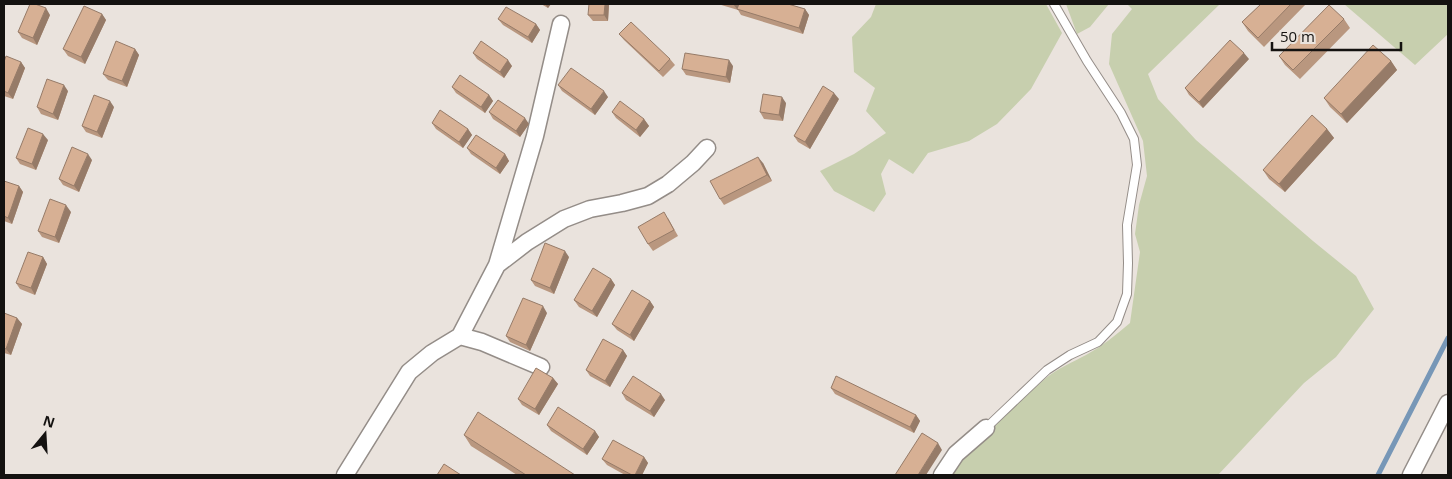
<svg xmlns="http://www.w3.org/2000/svg" width="1452" height="479" viewBox="0 0 1452 479" font-family="'Open Sans',sans-serif">
	<style>
		.green { fill: #c7cfae }
		.lines { fill: none; stroke-linecap: round; stroke-linejoin: round }
		.stream { stroke: #7797b7; stroke-width: 5 }
		.lane-casing { stroke: #948d88; stroke-width: 10 }
		.street-casing { stroke: #948d88; stroke-width: 19 }
		.lane { stroke: #fff; stroke-width: 8 }
		.street { stroke: #fff; stroke-width: 16 }
		.wall { fill: #b9977f }
		.shaded-wall { fill: #967b68 }
		.building { fill: #d7b094; stroke: #967b68 }
	</style>
	<rect width="100%" height="100%" fill="#eae3dd"/>
	<path class="green" d="M876 4H1046L1062 33 1031 89 997 124 969 141 928 153 913 174 889 159 881 174 886 194 874 212 834 191 820 171 854 154 886 133 866 111 875 88 854 72 852 37 871 17Z
		M1066 4H1109L1090 27 1077 34Z
		M1127 4H1220L1148 74 1158 99 1196 140 1313 241 1356 276 1374 309 1336 357 1304 383 1218 475H949L952 470C982 439 1013 406 1046 378 1058 368 1073 362 1086 355 1102 346 1116 335 1130 323L1140 252 1135 234 1139 205 1147 176 1143 141 1109 64 1112 34 1132 9Z
		M1344 4H1448V34L1415 65Z"/>
	<g class="lines">
		<path class="stream" d="M1378 475 1448 338"/>
		<g class="lane-casing">
			<path id="lane" d="M986 428 1047 370 1070 355 1098 342 1117 322 1127 294 1128 263 1127 225 1137 165 1134 139 1121 113 1087 61 1054 4"/>
		</g>
		<g class="street-casing">
			<path id="street" d="M497 265 527 242 564 219 590 209 622 203 648 196 668 184 693 163 707 148
				M460 336 482 342 541 367
				M345 475 409 372 432 353 460 336 497 265 535 136 561 24
				M942 475 956 454 986 428
				M1411 475 1448 403"/>
		</g>
		<use href="#lane" class="lane"/>
		<use href="#street" class="street"/>
	</g>
	<path class="wall" d="M541 4H551L548 8Z
		M609 4 608 21H593L588 15Z
		M718 4H788L805 9 809 15 803 34 741 15 738 10Z
		M1261 4H1306L1264 47 1248 31 1242 22Z
		M102 14 106 20 85 64 68 56 63 49Z
		M50 15 37 45 22 38 18 32Z
		M498 19 536 24 540 30 532 43 503 25Z
		M1344 19 1350 28 1300 79 1285 65 1279 56Z
		M619 34 670 59 675 65 663 77 624 40Z
		M135 49 139 55 127 87 108 80 103 74Z
		M473 53 512 66 504 78 477 59Z
		M1249 59 1203 108 1189 95 1185 88Z
		M1391 61 1397 70 1347 123 1330 107 1324 98Z
		M4 62H21L25 68 13 99 4 96Z
		M733 66 730 83 686 75 682 69Z
		M558 85 608 97 595 115 562 91Z
		M452 87 489 95 493 101 485 113 456 93Z
		M68 91 58 120 41 114 37 107Z
		M839 99 810 149 798 142 794 136Z
		M786 103 783 121 764 119 760 112Z
		M114 107 102 138 86 132 82 126Z
		M489 112 529 124 520 137 493 119Z
		M612 112 644 119 649 126 640 137 616 118Z
		M432 123 468 129 472 135 463 148 436 129Z
		M1327 129 1334 138 1285 192 1269 179 1263 170Z
		M48 140 36 170 20 164 16 158Z
		M467 148 505 154 509 161 500 174 471 154Z
		M92 160 79 192 63 185 59 179Z
		M763 163 772 181 724 205 720 199Z
		M4 183 19 186 23 192 12 224 4 221Z
		M71 212 59 243 42 237 38 231Z
		M668 218 678 236 653 251 648 244Z
		M43 257 47 264 35 295 20 289 16 283Z
		M569 257 554 294 535 286 531 280Z
		M611 279 615 285 597 317 579 307 574 300Z
		M650 301 654 307 634 341 617 330 612 324Z
		M4 313 17 318 22 324 11 355 4 353Z
		M547 313 530 351 510 342 506 336Z
		M623 350 627 356 610 387 590 376 586 370Z
		M553 378 558 384 539 415 522 405 518 399Z
		M831 388 916 415 920 421 914 433 835 394Z
		M622 393 665 400 654 417 626 400Z
		M547 425 595 431 599 437 587 455 551 431Z
		M464 435 575 475H517L471 446Z
		M644 457 648 463 642 475H625L607 465 602 459Z"/>
	<path class="shaded-wall" d="M545 4H551L548 8Z
		M605 4H609L608 21 604 15Z
		M733 4H740L738 10Z
		M46 8 50 15 37 45 33 38Z
		M805 9 809 15 803 34 799 28Z
		M102 14 106 20 85 64 81 57Z
		M536 24 540 30 532 43 528 37Z
		M135 49 139 55 127 87 122 81Z
		M1244 53 1249 59 1203 108 1199 102Z
		M508 60 512 66 504 78 500 72Z
		M729 60 733 66 730 83 726 77Z
		M1391 61 1397 70 1347 123 1341 114Z
		M21 62 25 68 13 99 8 93Z
		M64 85 68 91 58 120 53 114Z
		M604 91 608 97 595 115 591 109Z
		M834 93 839 99 810 149 805 142Z
		M489 95 493 101 485 113 481 107Z
		M782 97 786 103 783 121 779 115Z
		M110 101 114 107 102 138 97 132Z
		M525 118 529 124 520 137 516 131Z
		M644 119 649 126 640 137 636 130Z
		M468 129 472 135 463 148 459 142Z
		M1327 129 1334 138 1285 192 1279 184Z
		M43 134 48 140 36 170 32 164Z
		M88 154 92 160 79 192 74 186Z
		M505 154 509 161 500 174 496 168Z
		M758 157 763 163 772 181 767 175Z
		M19 186 23 192 12 224 8 218Z
		M66 205 71 212 59 243 55 237Z
		M565 251 569 257 554 294 550 288Z
		M43 257 47 264 35 295 31 288Z
		M611 279 615 285 597 317 592 311Z
		M650 301 654 307 634 341 630 335Z
		M543 306 547 313 530 351 526 345Z
		M17 318 22 324 11 355 6 349Z
		M623 350 627 356 610 387 605 381Z
		M553 378 558 384 539 415 535 409Z
		M661 394 665 400 654 417 650 411Z
		M916 415 920 421 914 433 910 427Z
		M595 431 599 437 587 455 583 449Z
		M938 443 942 450 926 475H918Z
		M644 457 648 463 642 475H635Z"/>
	<path class="building" d="M30 4H35L46 8 33 38 18 32Z
		M589 4H605L604 15H588Z
		M739 4H788L805 9 799 28 737 9Z
		M1261 4H1291L1258 38 1242 22Z
		M1329 5 1344 19 1293 70 1279 56Z
		M84 6 102 14 81 57 63 49Z
		M506 7 536 24 528 37 498 19Z
		M631 22 670 59 659 71 619 34Z
		M1230 40 1244 53 1199 102 1185 88Z
		M116 41 135 49 122 81 103 74Z
		M481 41 508 60 500 72 473 53Z
		M1373 45 1391 61 1341 114 1324 98Z
		M685 53 729 60 726 77 682 69Z
		M6 56 21 62 8 93 4 91V62Z
		M571 68 604 91 591 109 558 85Z
		M460 75 489 95 481 107 452 87Z
		M47 79 64 85 53 114 37 107Z
		M823 86 834 93 805 142 794 136Z
		M763 94 782 97 779 115 760 112Z
		M94 95 110 101 97 132 82 126Z
		M498 100 525 118 516 131 489 112Z
		M620 101 644 119 636 130 612 112Z
		M440 110 468 129 459 142 432 123Z
		M1312 115 1327 129 1279 184 1263 170Z
		M28 128 43 134 32 164 16 158Z
		M476 135 505 154 496 168 467 148Z
		M72 147 88 154 74 186 59 179Z
		M758 157 767 175 720 199 710 181Z
		M4 181 19 186 8 218 4 216Z
		M50 199 66 205 55 237 38 231Z
		M664 212 674 230 648 244 638 227Z
		M545 243 565 251 550 288 531 280Z
		M28 252 43 257 31 288 16 283Z
		M593 268 611 279 592 311 574 300Z
		M632 290 650 301 630 335 612 324Z
		M523 298 543 306 526 345 506 336Z
		M4 313 17 318 6 349 4 348Z
		M603 339 623 350 605 381 586 370Z
		M536 368 553 378 535 409 518 399Z
		M633 376 661 394 650 411 622 393Z
		M836 376 916 415 910 427 831 388Z
		M558 407 595 431 583 449 547 425Z
		M478 412 575 475H526L464 435Z
		M922 433 938 443 918 475H895Z
		M613 440 644 457 635 475H632L602 459Z
		M444 464 461 475H437Z"/>
	<rect width="1452" height="479" fill="none" stroke="#141210" stroke-width="10"/>
	<g transform="translate(45 434) rotate(18)" stroke="#eae3dd" stroke-width="4" paint-order="stroke">
	<path d="M0-4L9 19L0 12L-9 19Z" fill="#141210"/>
	<text y="-8" font-size="14" font-weight="bold" text-anchor="middle" fill="#141210">N</text>
	</g>
	<path d="M1272 42v8h129v-8" fill="none" stroke="#141210" stroke-width="2.5"/>
	<text x="1280" y="42" font-size="15" fill="#141210" stroke="#eae3dd" stroke-width="4" paint-order="stroke">50 m</text>
</svg>
